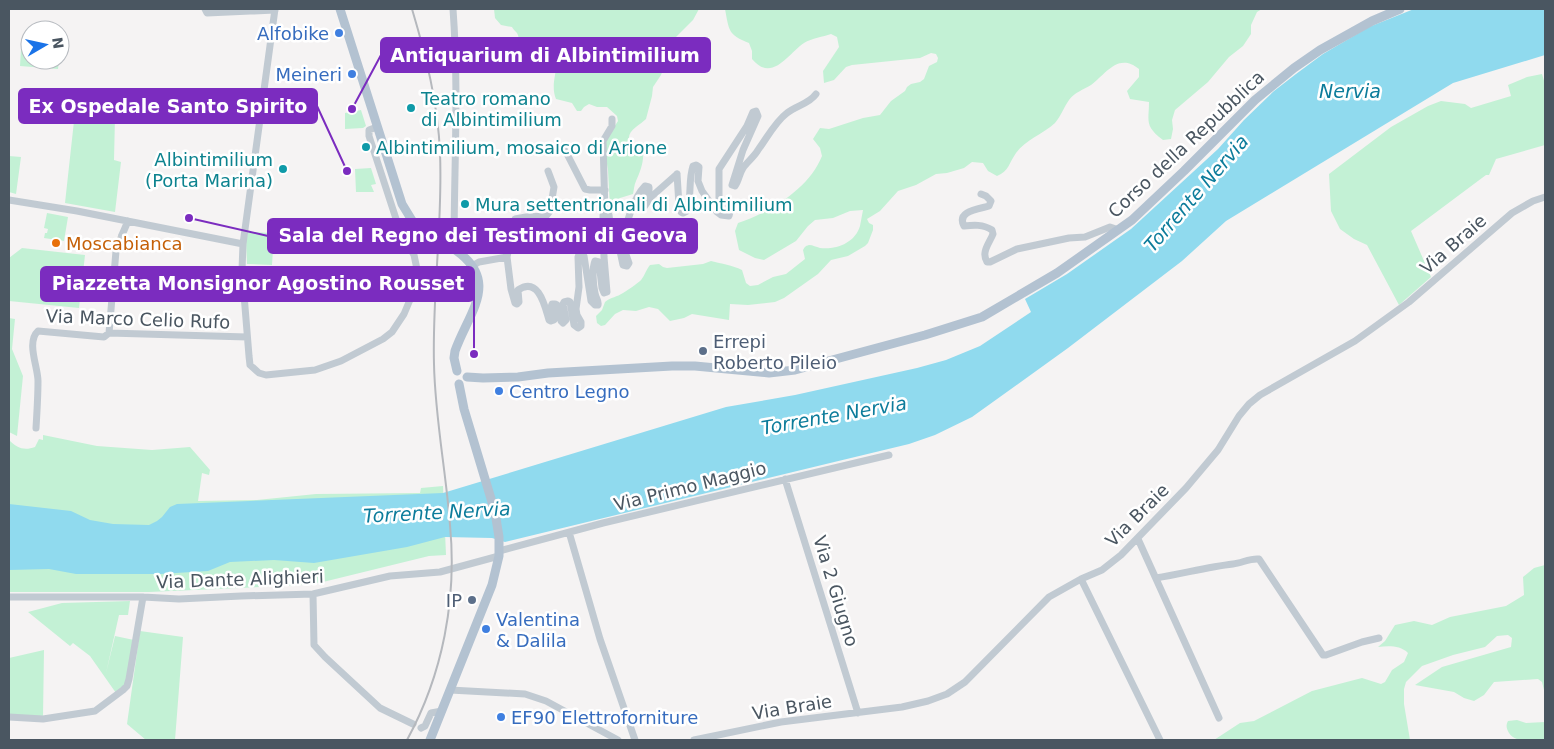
<svg xmlns="http://www.w3.org/2000/svg" width="1554" height="749" viewBox="0 0 1554 749" font-family="'DejaVu Sans',sans-serif">
	<style>
		.green { fill: #c3f1d5 }
		.water { fill: #90daee }
		.lines { fill: none; stroke-linecap: round; stroke-linejoin: round }
		.minor-tunnel { stroke: #caccce; stroke-width: 7; stroke-dasharray: 7 3.5; stroke-linecap: butt }
		.minor { stroke: #c1cad2; stroke-width: 7 }
		.major { stroke: #b3c2d1; stroke-width: 9 }
		.rail { stroke: #b5b8bd; stroke-width: 2 }
		.major-bridge { stroke: #b3c2d1; stroke-width: 9 }
		.shop-dot { fill: #3f7fe0; stroke: #fff; stroke-width: 2 }
		.culture-dot { fill: #0f9aa8; stroke: #fff; stroke-width: 2 }
		.food-dot { fill: #e8710a; stroke: #fff; stroke-width: 2 }
		.service-dot { fill: #5c6f8a; stroke: #fff; stroke-width: 2 }
		.labels { text-anchor: middle; dominant-baseline: central; stroke-width: 5; stroke-linejoin: round; paint-order: stroke }
		.shop-label { font-size: 18px; fill: #366cbe; stroke: #fff; text-anchor: start }
		.culture-label { font-size: 18px; fill: #0d838f; stroke: #fff; text-anchor: start }
		.street-label { font-size: 18px; fill: #4a5661; stroke: #fff }
		.food-label { font-size: 18px; fill: #c56008; stroke: #fff; text-anchor: start }
		.service-label { font-size: 18px; fill: #4e5e75; stroke: #fff; text-anchor: start }
		.water-label { font-size: 19px; font-style: italic; fill: #0c7c9b; stroke: #fff }
		.leader { fill: none; stroke: #7b2cbf; stroke-width: 2 }
		.callout-dot { fill: #7b2cbf; stroke: #fff; stroke-width: 2 }
		.callout { fill: #7b2cbf; stroke: #7b2cbf; stroke-width: 2 }
		.callout-label { font-size: 19px; text-anchor: middle; font-weight: bold; fill: #fff }
	</style>
	<rect width="100%" height="100%" fill="#f5f3f3"/>
	<path class="green" d="M494 9H699L693 20 676 37 661 75 653 87 652 96 646 119C639 126 622 133 632 145 635 148 639 149 643 152 644 162 640 172 636 181 634 185 634 190 633 194L620 198 614 206 610 208 608 170 604 146 607 138 618 121 617 116 607 107H597L589 104 584 107 581 111H577L572 103 556 99C550 84 558 71 557 56 549 55 536 59 529 56 519 53 521 40 517 33 515 31 513 29 512 27L501 25 495 18Z
		M725 9H1262L1257 12 1251 25V34L1243 46 1229 57 1208 82 1175 110 1172 120 1173 129 1171 139 1163 140C1144 126 1149 121 1149 102L1130 99 1127 91 1139 77V69C1118 52 1106 74 1091 85 1083 90 1075 92 1069 100 1064 107 1061 116 1055 123 1043 134 1025 140 1016 153 1009 163 1009 171 997 176L988 171 983 163 972 162 964 168 947 173 936 174 916 185 898 191 880 211 867 219 869 223 873 225V230L868 243 865 246 848 256 831 260 818 274 784 298 775 302 748 305 730 304 729 320 692 314 684 318 670 321 658 309 649 307 636 311 623 310 615 314 605 325 601 326 597 323 596 316 602 310 605 302C611 297 617 297 623 293 625 292 638 283 640 281 643 279 646 270 650 265L659 264 663 267 667 268 703 264 711 261C722 264 732 265 742 270L746 283 750 286 758 285 773 277 786 274 805 259 803 250C805 247 805 246 809 245 813 245 816 247 820 248 836 250 855 243 860 226 861 221 862 215 863 210L850 211 833 218 815 220 808 226 796 241 764 260 755 258 739 250 735 231 738 223C770 212 809 189 822 156L820 148 813 139 820 128 829 129 863 118 880 115 891 101 905 91 907 87 911 84 920 82 924 79 929 66 937 62 938 58 936 54 931 53 920 58 852 65 846 67 834 80 824 83 823 71 839 47 837 37 831 34C823 37 812 38 804 43 788 54 772 83 752 59V51L749 43C728 35 729 30 725 9Z
		M21 49 30 50V60H59L58 69 20 66Z
		M1542 74 1545 84V145L1496 159 1489 175H1486L1411 231 1431 277 1399 305 1367 245 1354 239 1340 229 1331 211 1329 174 1391 127 1428 106 1441 101 1465 104 1471 108 1511 96 1508 85 1527 77Z
		M361 110 366 126 363 128 345 129V113Z
		M75 112 115 117 114 160 121 162 115 212 65 203Z
		M9 156 21 157 16 194 9 192Z
		M371 168 376 184 371 185 374 192H356L355 169Z
		M47 213 68 217 64 241 44 238 45 233H47L48 229 44 228Z
		M248 232 274 233 272 265 247 264 246 241Z
		M22 248 85 255 79 308 9 301V258Z
		M9 318 15 319 12 349 23 376 17 436 9 432 10 422 9 417Z
		M43 435 97 446 152 450 190 447 210 470 209 475 202 473 198 501 257 500 316 494 420 493 421 488 443 486 446 555 429 556 323 582 303 585 149 592H9V440C17 448 24 451 35 447L39 439 43 440Z
		M1545 565V694L1542 682 1538 679 1494 682 1484 695 1474 701 1464 698 1454 692 1415 685 1442 667 1511 647 1512 638 1508 635 1497 636 1485 647 1453 655 1422 666 1406 682 1404 689V704L1410 740H1214L1240 723 1254 721 1312 691 1362 678 1381 684 1385 682 1392 670 1404 662 1408 653C1400 645 1388 646 1378 647L1385 641 1395 625 1414 621 1432 625 1450 617 1506 606 1524 595 1523 577 1534 568Z
		M130 601 128 615H119L106 673 115 636 134 640 125 684 116 693 90 656 73 643 70 646 28 612 62 603Z
		M140 631 183 637 175 740H146L127 724Z
		M44 650 43 717 9 715V658Z
		M1517 720 1526 723 1545 722V740C1534 740 1516 744 1509 733 1506 728 1506 725 1508 721Z"/>
	<path class="water" d="M1414 9H1545V55L1453 83 1226 221 1182 261 1068 348 972 417 935 435 909 444 826 464 505 542 492 538 445 537 407 547 314 563 274 560 230 562 208 571 160 574H76L49 569 9 570V504L71 511 90 520 113 524 149 525 157 521 162 517 170 507 177 504 443 493 726 407 795 395 917 368 946 360 980 346 1031 312 1025 299 1067 274 1131 229 1218 149 1244 120 1274 91 1296 74 1323 54 1369 27Z"/>
	<g class="lines">
		<path class="minor-tunnel" d="M116 251 122 235"/>
		<path class="minor" d="M205 9 207 13 275 10
			M275 9 243 244 242 270 249 356 250 365 259 373 266 375 315 370 341 361 383 339 392 332 404 314 412 295 418 274 414 255 400 231 369 136V130L377 127
			M453 9C459 89 454 169 454 249
			M565 150 585 189 590 190H605
			M677 174 679 205 681 212 683 213 687 211C692 196 688 181 693 166L696 165 699 167 698 181 702 191 717 212 721 215 729 216 730 212 719 200V169L747 126 753 112 756 111 758 116 743 150 732 185 735 186C739 181 739 174 743 168 747 162 754 157 758 150 767 138 775 122 787 113 797 105 809 104 816 94
			M981 194 986 196 991 201 989 206C979 209 956 211 964 226 973 225 983 224 992 230L993 234C989 244 981 252 987 262H990L1017 249 1069 238 1085 237 1110 227 1119 230
			M9 200 77 211 243 244
			M605 213 603 141 612 126V119
			M122 235 128 221
			M507 257 515 219 526 217 546 216 550 211 554 187 548 171
			M472 266 479 262 507 257 511 289 515 303 517 304 519 302 518 290C539 276 545 307 549 320L551 321 554 320 551 307 552 304H555L557 305 561 321 563 323 566 320 563 304 564 302 568 301 570 302 574 325 578 328 581 326V322L577 315 576 309 579 287 578 257 579 254H582L584 256 591 301 595 305H598C599 300 596 299 595 293 593 285 592 268 595 261L599 262 602 288 604 293 607 292 604 257 603 215 606 213 609 215 611 231 614 240 620 251 623 265 627 266 629 263C627 257 624 251 624 244 623 229 634 197 645 186L649 187V190L640 204 641 207H644L651 197 677 174
			M109 333 116 251
			M36 428C37 412 38 396 38 381 38 367 26 342 38 331L104 337 109 333 247 337
			M785 479 858 713
			M569 532 600 639 635 740
			M1138 539 1219 718
			M499 551 603 523 889 455
			M1156 578C1182 574 1207 567 1233 564 1242 563 1250 558 1259 559L1323 655H1326L1362 642 1379 638
			M1081 579 1160 740
			M313 594 314 645 325 657 380 708 413 724
			M9 597H143L179 599 241 596 313 594 390 576 440 572 499 556
			M450 690 525 694 546 701 618 740
			M9 717 43 719 95 711 123 690 127 686 129 679 143 597
			M421 728 425 726 431 713 442 711
			M694 740 781 722 902 707 928 701 947 694 965 682 1049 597 1081 579 1102 570 1121 555 1186 488 1218 450 1239 416 1249 404 1260 395 1355 341 1409 302 1512 213 1533 201 1545 197"/>
		<path class="major" d="M340 9 402 204 413 222 423 230
			M451 247C503 280 469 311 455 351L454 358 457 371
			M467 377 483 378 518 377 548 373 672 366H695L769 373 795 370 925 335 982 317 1057 273 1132 220 1184 171 1255 100 1294 68 1320 50 1372 21 1400 9
			M430 740 492 585 499 556V537L495 512 464 409 459 384"/>
		<path class="rail" d="M407 740C443 674 457 599 450 525 446 471 435 418 434 364 432 294 443 223 440 153 438 103 426 56 412 9"/>
		<path class="major-bridge" d="M423 230 451 247"/>
	</g>
	<g class="shop-dot">
		<circle cx="339" cy="33" r="5"/>
		<circle cx="352" cy="74" r="5"/>
		<circle cx="499" cy="391" r="5"/>
		<circle cx="486" cy="629" r="5"/>
		<circle cx="501" cy="717" r="5"/>
	</g>
	<g class="culture-dot">
		<circle cx="411" cy="108" r="5"/>
		<circle cx="366" cy="147" r="5"/>
		<circle cx="283" cy="169" r="5"/>
		<circle cx="465" cy="204" r="5"/>
	</g>
	<circle class="food-dot" cx="56" cy="243" r="5"/>
	<g class="service-dot">
		<circle cx="703" cy="351" r="5"/>
		<circle cx="472" cy="600" r="5"/>
	</g>
	<g class="labels">
		<g class="shop-label">
			<text x="329" y="33" text-anchor="end">Alfobike</text>
			<text x="342" y="74" text-anchor="end">Meineri</text>
			<text x="509" y="391">Centro Legno</text>
			<text x="496" y="619">Valentina<tspan x="496" dy="21">&amp; Dalila</tspan></text>
			<text x="511" y="717">EF90 Elettroforniture</text>
		</g>
		<g class="culture-label">
			<text x="421" y="98">Teatro romano<tspan x="421" dy="21">di Albintimilium</tspan></text>
			<text x="376" y="147">Albintimilium, mosaico di Arione</text>
			<text x="273" y="159" text-anchor="end">Albintimilium<tspan x="273" dy="21">(Porta Marina)</tspan></text>
			<text x="475" y="204">Mura settentrionali di Albintimilium</text>
		</g>
		<g class="street-label">
			<text transform="translate(1186 144) rotate(-43)">Corso della Repubblica</text>
			<text transform="translate(1453 244) rotate(-41)">Via Braie</text>
			<text transform="translate(138 319) rotate(2)">Via Marco Celio Rufo</text>
			<text transform="translate(690 486) rotate(-14)">Via Primo Maggio</text>
			<text transform="translate(1137 515) rotate(-45)">Via Braie</text>
			<text transform="translate(240 579) rotate(-2)">Via Dante Alighieri</text>
			<text transform="translate(836 591) rotate(73)">Via 2 Giugno</text>
			<text transform="translate(792 707) rotate(-9)">Via Braie</text>
		</g>
		<g class="food-label">
			<text x="66" y="243">Moscabianca</text>
		</g>
		<g class="service-label">
			<text x="713" y="341">Errepi<tspan x="713" dy="21">Roberto Pileio</tspan></text>
			<text x="462" y="600" text-anchor="end">IP</text>
		</g>
		<g class="water-label">
			<text x="1350" y="91">Nervia</text>
			<text transform="translate(1196 193) rotate(-49)">Torrente Nervia</text>
			<text transform="translate(834 415) rotate(-10)">Torrente Nervia</text>
			<text transform="translate(437 512) rotate(-3)">Torrente Nervia</text>
		</g>
	</g>
	<path class="leader" d="M352 109L381 55M347 171L317 106M189 218L268 236M474 354L474 284"/>
	<g class="callout-dot">
		<circle cx="352" cy="109" r="5"/>
		<circle cx="347" cy="171" r="5"/>
		<circle cx="189" cy="218" r="5"/>
		<circle cx="474" cy="354" r="5"/>
	</g>
	<g class="callout">
		<rect x="381" y="38" width="329" height="34" rx="5"/>
		<rect x="19" y="89" width="298" height="34" rx="5"/>
		<rect x="268" y="219" width="429" height="34" rx="5"/>
		<rect x="41" y="267" width="433" height="34" rx="5"/>
	</g>
	<g class="callout-label">
		<text x="545" y="62">Antiquarium di Albintimilium</text>
		<text x="168" y="113">Ex Ospedale Santo Spirito</text>
		<text x="483" y="242">Sala del Regno dei Testimoni di Geova</text>
		<text x="258" y="290">Piazzetta Monsignor Agostino Rousset</text>
	</g>
	<rect width="1554" height="749" fill="none" stroke="#4a5661" stroke-width="20"/>
	<g transform="translate(45 45) rotate(81)"><circle r="24" fill="#ffffff" stroke="#b7bbc0"/>
	<path d="M0-4L9 19L0 12L-9 19Z" fill="#1a73e8"/>
	<text y="-8" font-size="14" font-weight="bold" text-anchor="middle" fill="#4a5661">N</text>
	</g>
</svg>
